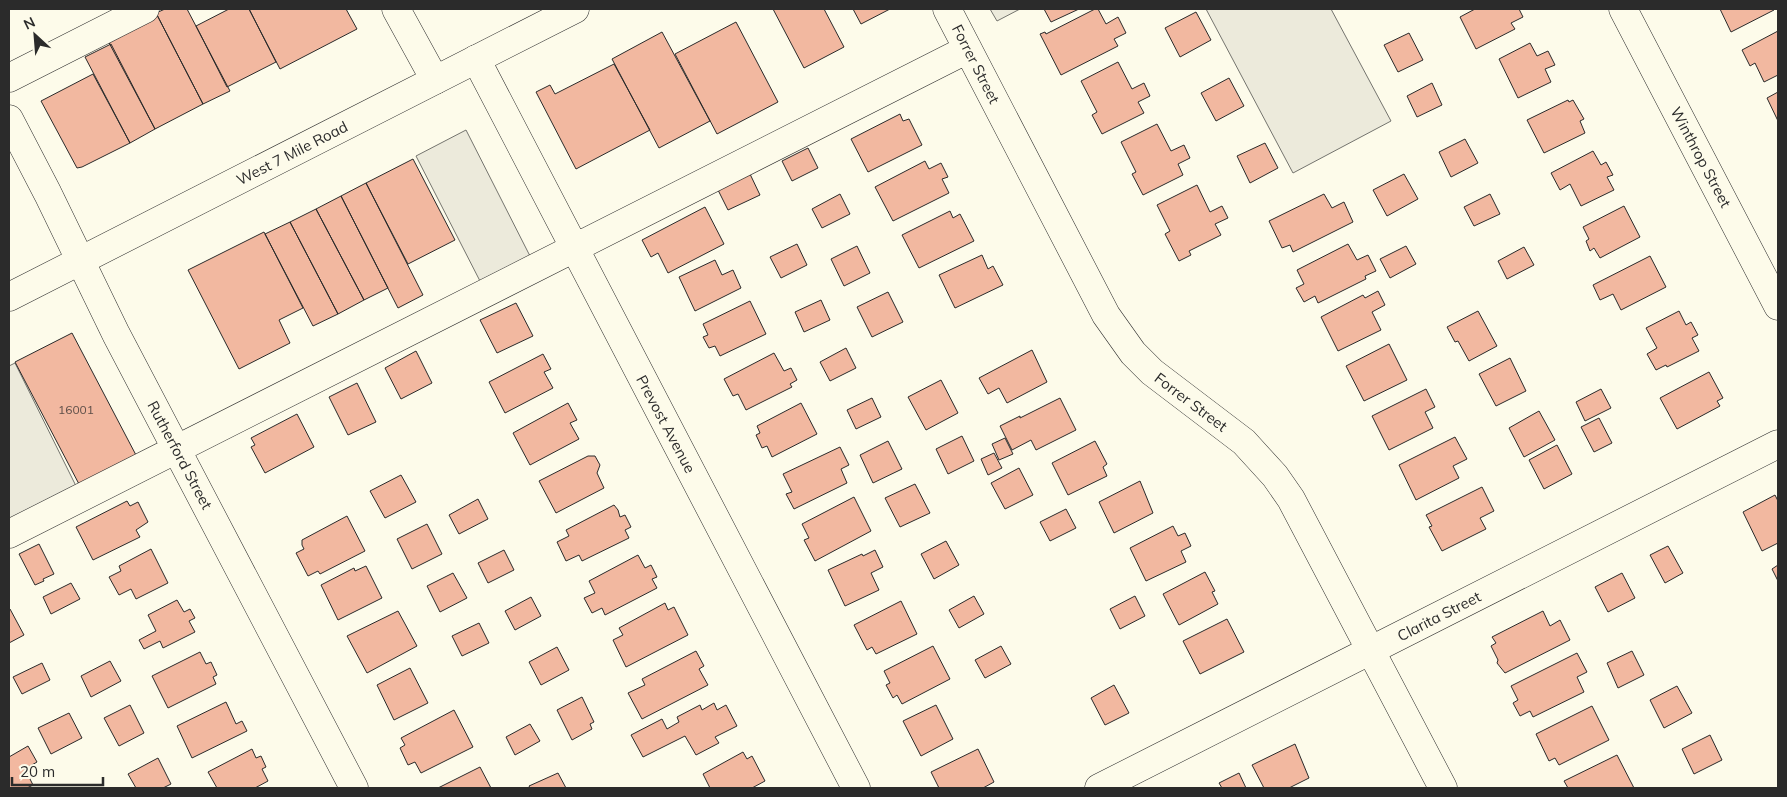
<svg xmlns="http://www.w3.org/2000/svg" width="1787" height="797" viewBox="0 0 1787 797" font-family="Mulish,sans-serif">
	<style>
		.parking { fill: #eceadb; stroke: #74746e }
		.building { fill: #f2b8a0; stroke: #2b2b2b }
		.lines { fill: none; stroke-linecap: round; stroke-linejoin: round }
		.minor-casing { stroke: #2b2b2b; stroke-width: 29 }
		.major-casing { stroke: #2b2b2b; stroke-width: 29 }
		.minor { stroke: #fdfbea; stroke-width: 28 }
		.major { stroke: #fdfbea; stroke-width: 28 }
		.labels { text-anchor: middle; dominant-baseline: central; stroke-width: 4; stroke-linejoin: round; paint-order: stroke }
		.number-label { font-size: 12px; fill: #5d4e48 }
		.street-label { font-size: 15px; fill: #2b2b2b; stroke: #fdfbea }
	</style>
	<rect width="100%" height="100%" fill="#fdfbea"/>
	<path class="parking" d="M990 9H1020L997 21Z
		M1206 9H1331L1391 121 1293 173Z
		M466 130 531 258 481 283 416 156Z
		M15 363 77 488 9 522V366Z"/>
	<path class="building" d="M165 9H187L230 91 203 104 156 13Z
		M229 9H249L276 62 227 87 196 26Z
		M249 9H346L357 29 280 69Z
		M773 9H824L844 47 804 68Z
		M853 9H890L861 24Z
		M1044 9H1079L1051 22Z
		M1095 9H1098L1106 24 1118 17 1126 33 1114 39 1118 46 1061 75 1040 34 1045 32 1046 34Z
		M1475 9H1519L1523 17 1511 23 1515 29 1476 49 1460 17Z
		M1720 9H1773L1774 10 1731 32Z
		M1196 12 1211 40 1180 57 1165 28Z
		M156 13 203 104 155 129 107 39Z
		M736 22 778 102 717 134 675 54Z
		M1778 31V75L1764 82 1755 63 1750 66 1742 50Z
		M662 32 710 121 659 148 612 59Z
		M1409 33 1423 60 1398 72 1384 45Z
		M1530 43 1537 56 1548 51 1555 65 1545 69 1551 82 1518 98 1499 59Z
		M111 44 155 129 130 143 85 57Z
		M1118 62 1132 89 1144 83 1150 96 1138 102 1144 113 1102 134 1092 115 1097 112 1081 81Z
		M614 64 650 130 576 169 536 92 550 85 555 94Z
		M93 74 130 143 82 167 77 168 41 101Z
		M1229 78 1244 106 1216 121 1201 93Z
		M1432 83 1442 105 1417 117 1407 96Z
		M1778 92V121L1767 98Z
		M1568 100 1569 102 1573 100 1584 119 1580 121 1585 133 1544 153 1527 120Z
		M900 114 903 121 909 119 922 145 868 172 851 139Z
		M1157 124 1171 151 1184 145 1190 158 1178 164 1183 175 1143 195 1132 174 1136 172 1121 142Z
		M1465 139 1478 163 1451 177 1439 152Z
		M1265 143 1278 168 1250 183 1237 156Z
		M808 148 818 168 792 181 782 161Z
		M1593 151 1601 165 1606 162 1613 175 1607 177 1614 190 1581 206 1570 184 1560 190 1551 173Z
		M413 159 455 240 408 264 366 183Z
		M925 161 929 169 941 163 948 177 942 179 949 193 893 221 875 187Z
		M750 174 760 195 728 210 718 190Z
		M1404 174 1418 199 1387 216 1373 190Z
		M366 183 423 295 398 308 341 196Z
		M1197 185 1210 212 1222 206 1228 218 1215 224 1221 235 1189 251 1191 255 1179 261 1165 234 1170 231 1157 205Z
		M840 194 850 214 822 228 812 209Z
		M1324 194 1332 208 1344 202 1353 222 1293 252 1290 245 1282 248 1269 221Z
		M1490 194 1500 214 1474 226 1464 207Z
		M341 196 388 288 364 300 316 209Z
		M1624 206 1640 237 1600 258 1594 248 1590 251 1586 241 1589 239 1583 227Z
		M705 207 724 244 668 273 658 253 651 257 642 240Z
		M316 209 364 300 338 314 290 222Z
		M950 211 953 218 960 214 974 241 919 268 902 235Z
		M290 222 338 314 313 326 265 234Z
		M264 232 303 308 279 320 290 343 239 369 188 270Z
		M797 244 807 265 781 278 770 257Z
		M1348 244 1357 260 1368 255 1376 271 1365 276 1366 279 1318 303 1315 296 1304 302 1296 288 1304 284 1297 270Z
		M857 246 870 273 844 286 831 259Z
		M1406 246 1416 264 1390 278 1380 259Z
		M1524 247 1534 265 1507 279 1498 261Z
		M982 255 988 269 993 266 1003 285 955 308 939 275Z
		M1650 256 1666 287 1621 310 1613 294 1600 300 1593 285Z
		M715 260 722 275 733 270 741 288 695 311 679 277Z
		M1378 291 1385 305 1372 312 1381 330 1338 351 1321 317 1363 295 1365 298Z
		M888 292 903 322 872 337 857 307Z
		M821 300 830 320 804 332 795 312Z
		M750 301 766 334 720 356 715 346 709 348 703 337 708 335 703 324Z
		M516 303 533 336 497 353 480 320Z
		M1478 311 1497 346 1469 361 1458 341 1455 342 1447 327Z
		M1679 311 1686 325 1691 322 1698 335 1692 338 1699 351 1667 367 1666 365 1656 370 1647 354 1657 348 1646 328Z
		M72 333 137 457 80 486 15 362Z
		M1389 344 1407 380 1364 401 1346 366Z
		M846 348 856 368 830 381 820 362Z
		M1032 350 1047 382 1007 403 999 388 988 394 979 378Z
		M416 351 432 383 401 399 385 368Z
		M774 353 784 371 791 368 797 380 790 384 792 387 746 410 738 394 733 396 724 379Z
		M543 354 551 369 544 372 553 388 505 413 489 382Z
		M1510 358 1526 391 1496 406 1479 374Z
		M1709 372 1723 398 1717 401 1720 406 1677 429 1660 398Z
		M941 380 958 413 926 430 908 397Z
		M357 383 376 422 348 435 329 397Z
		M1426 389 1435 407 1425 412 1433 428 1389 450 1372 416Z
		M1601 389 1611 408 1585 421 1576 402Z
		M872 398 881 417 856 429 847 410Z
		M1060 398 1076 430 1036 450 1031 440 1012 450 1000 426 1020 416V418Z
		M568 403 577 420 570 423 579 439 530 465 513 433Z
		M801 403 817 434 772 457 767 446 762 448 756 435 760 433 757 426Z
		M1539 411 1555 440 1524 457 1509 428Z
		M297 414 314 447 265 473 251 447 255 445 251 438Z
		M1599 418 1612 443 1594 452 1581 427Z
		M962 436 974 461 948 474 936 449Z
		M1455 437 1467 459 1453 466 1459 478 1416 500 1399 465Z
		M1005 438 1013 454 999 460 992 444Z
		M888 441 902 469 873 483 860 455Z
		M1095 441 1107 464 1103 467 1107 476 1068 495 1052 463Z
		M1557 445 1572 474 1544 489 1529 460Z
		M840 447 849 465 841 469 847 483 794 509 786 494 792 492 783 474Z
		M994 453 1002 468 988 475 981 459Z
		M588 456H595L600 465 597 473 604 488 556 513 539 481Z
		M1019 468 1033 495 1005 509 991 483Z
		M401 475 416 502 385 518 370 491Z
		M1140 481 1153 513 1114 533 1099 502Z
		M915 484 930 513 900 527 885 498Z
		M1482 487 1494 511 1480 518 1486 529 1442 551 1429 527 1432 526 1426 515Z
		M1775 495 1778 501V543L1762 551 1743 512Z
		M854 497 871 531 815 561 804 540 809 538 802 524Z
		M478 499 488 519 459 534 449 515Z
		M127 501 130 506 138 502 148 522 136 530 140 537 93 560 76 527Z
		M614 505 618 510 620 517 625 515 631 527 625 530 629 538 582 561 579 555 566 561 557 542 569 536 566 530Z
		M1066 509 1076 528 1050 541 1040 522Z
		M347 516 365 551 320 574 318 571 308 576 296 553 304 549 302 545V540Z
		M427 524 442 554 412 569 397 539Z
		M1173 526 1178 536 1185 533 1191 546 1181 551 1186 562 1146 581 1130 548Z
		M946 541 959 565 934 579 921 554Z
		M39 544 54 574 43 579 44 581 35 585 19 554Z
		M1668 546 1683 573 1665 583 1650 555Z
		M151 549 168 583 136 599 131 589 119 595 109 577 121 571 119 566Z
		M504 550 514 570 488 583 478 563Z
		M875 550 883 567 871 573 879 590 845 606 828 570 862 554 863 556Z
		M638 555 645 568 651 565 657 577 652 579 657 588 605 615 602 608 592 613 584 598 595 593 589 581Z
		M1778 565V581L1772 569Z
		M366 566 382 598 338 620 321 585 354 568 355 571Z
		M1205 572 1215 591 1212 592 1218 604 1179 625 1163 594Z
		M453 573 467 598 440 612 427 586Z
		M1622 573 1635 598 1608 612 1595 587Z
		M71 583 80 599 51 614 43 597Z
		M974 596 984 614 959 628 949 610Z
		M1135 596 1145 616 1120 629 1110 609Z
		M531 597 541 616 515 630 505 611Z
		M177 600 184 612 190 609 195 618 189 621 195 632 163 648 160 641 144 649 139 640 156 631 148 615Z
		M901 601 917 634 876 654 872 647 867 650 854 625Z
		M665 603 668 610 674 607 688 635 626 667 613 640 623 635 619 628Z
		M10 609 24 635 9 643V610Z
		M398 611 417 646 367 673 347 636Z
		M1543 611 1550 626 1560 620 1570 640 1505 673 1497 663 1498 660 1491 646 1496 643 1492 637Z
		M1227 619 1244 652 1200 674 1183 641Z
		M479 623 489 643 462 656 452 636Z
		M933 646 950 679 902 704 897 695 893 698 886 685 890 683 884 671Z
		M1001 646 1011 664 985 678 975 660Z
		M557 647 569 670 541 685 529 662Z
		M696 651 704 666 699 669 708 685 642 719 628 693 645 685 642 679Z
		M1632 651 1644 675 1618 688 1607 663Z
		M200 652 206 664 211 662 217 675 213 677 216 684 168 708 152 676Z
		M1577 653 1587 672 1577 677 1584 692 1533 717 1530 711 1520 716 1513 703 1518 700 1511 686Z
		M110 661 121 681 91 697 81 676Z
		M42 663 50 680 22 694 13 677Z
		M410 668 428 703 394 720 377 685Z
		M1114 685 1129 713 1105 725 1091 698Z
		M1677 686 1692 713 1664 728 1650 700Z
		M582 697 594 722 590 724 592 729 572 740 557 710Z
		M226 702 236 724 242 721 247 731 192 758 177 726Z
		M714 703 717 710 726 705 737 726 715 737 719 743 696 755 685 736 643 757 631 735 662 719 667 729 679 722 677 717 700 705 702 710Z
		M130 705 144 733 119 746 104 718Z
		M936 705 953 739 921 756 903 721Z
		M1592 706 1609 740 1559 765 1555 758 1549 761 1536 734Z
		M454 710 473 747 421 773 415 762 408 765 400 748 405 745 401 738Z
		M69 713 82 738 51 754 38 728Z
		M530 724 540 741 515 755 506 737Z
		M1710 735 1722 760 1694 774 1682 749Z
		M1295 744 1309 778 1289 788H1264L1252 765Z
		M28 746 37 762 25 769 33 785 27 788H9V757Z
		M252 749 256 758 261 756 266 767 262 769 268 781 255 788H217L208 772Z
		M978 749 994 782 983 788H939L931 772Z
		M743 752 747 759 752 756 765 781 752 788H710L703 774Z
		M1617 755 1634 788H1568L1564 781Z
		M158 758 171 784 163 788H136L128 774Z
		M480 767 491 788H438Z
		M558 773 566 788H530L529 786Z
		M1239 773 1246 788H1222L1219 783Z"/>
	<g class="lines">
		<g class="minor-casing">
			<path id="minor" d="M396 9 435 80
				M947 9 1106 315 1133 353 1152 372 1244 442 1275 476 1291 499 1443 788
				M1623 9 1778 306
				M476 59 856 788
				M9 78 145 9
				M9 119 48 194 116 334 354 788
				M9 534 968 49
				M1099 788 1778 444"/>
		</g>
		<g class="major-casing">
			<path id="major" d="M9 297 575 9"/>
		</g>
		<use href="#minor" class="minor"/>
		<use href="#major" class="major"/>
	</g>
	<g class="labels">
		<g class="number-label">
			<text x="76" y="409">16001</text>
		</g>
		<g class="street-label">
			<text transform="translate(976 64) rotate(63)">Forrer Street</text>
			<text transform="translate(292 153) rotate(-27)">West 7 Mile Road</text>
			<text transform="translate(1701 157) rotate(62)">Winthrop Street</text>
			<text transform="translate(1191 402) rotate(37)">Forrer Street</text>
			<text transform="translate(666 424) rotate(62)">Prevost Avenue</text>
			<text transform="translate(180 455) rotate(62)">Rutherford Street</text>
			<text transform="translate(1439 616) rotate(-27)">Clarita Street</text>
		</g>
	</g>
	<rect width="1787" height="797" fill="none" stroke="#2b2b2b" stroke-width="20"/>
	<g transform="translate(35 35) rotate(334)" stroke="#fdfbea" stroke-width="4" paint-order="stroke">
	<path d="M0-4L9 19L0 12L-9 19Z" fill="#2b2b2b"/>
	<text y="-8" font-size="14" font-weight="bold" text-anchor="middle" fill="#2b2b2b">N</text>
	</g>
	<path d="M12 777v8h91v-8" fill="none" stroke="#2b2b2b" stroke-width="2.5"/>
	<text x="20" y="777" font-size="15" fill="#2b2b2b" stroke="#fdfbea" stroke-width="4" paint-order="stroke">20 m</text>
</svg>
